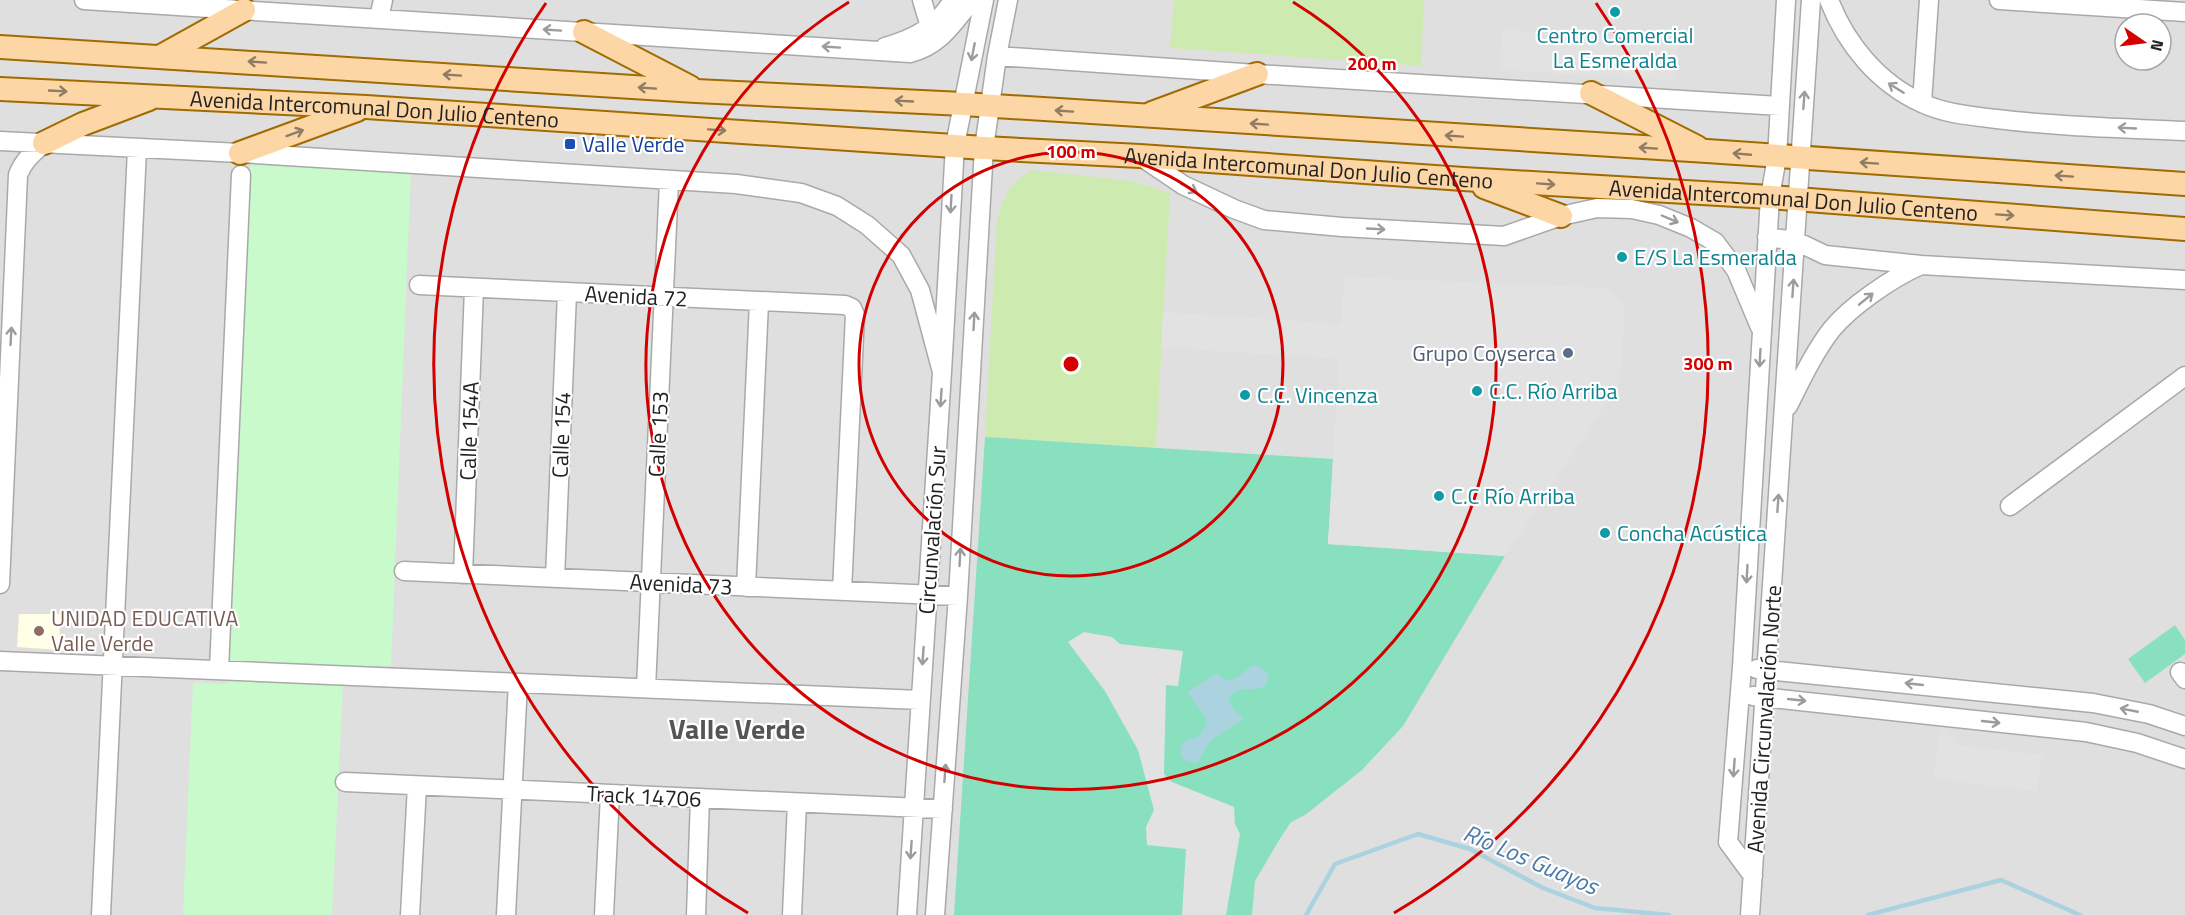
<svg xmlns="http://www.w3.org/2000/svg" width="2185" height="915" viewBox="0 0 2185 915" font-family="'Titillium Web',sans-serif">
	<style>
		.residential { fill: #e0dfdf; fill-rule: evenodd }
		.education { fill: #ffffe5 }
		.grass { fill: #cdebb0 }
		.park { fill: #c8facc }
		.pitch { fill: #88e0be }
		.parking { fill: #e2e2e2 }
		.water { fill: #aad3df }
		.lines { fill: none; stroke-linecap: round; stroke-linejoin: round }
		.stream { stroke: #aad3df; stroke-width: 4.5 }
		.minor-casing { stroke: #a9a9a9; stroke-width: 21 }
		.major-casing { stroke: #a06b00; stroke-width: 26 }
		.minor { stroke: #fff; stroke-width: 18 }
		.major { stroke: #fcd6a4; stroke-width: 22 }
		.oneway { stroke: #9c9c9c }
		.oneway2 { stroke: #8f7c63 }
		.ring { fill: none; stroke: #d40000; stroke-width: 3 }
		.culture-dot { fill: #0f9aa8; stroke: #fff; stroke-width: 2 }
		.transit-dot { fill: #1a4fb4; stroke: #fff; stroke-width: 2 }
		.service-dot { fill: #5c6f8a; stroke: #fff; stroke-width: 2 }
		.education-dot { fill: #8d6e63; stroke: #fff; stroke-width: 2 }
		.labels { text-anchor: middle; dominant-baseline: central; stroke-width: 4.5; stroke-linejoin: round; paint-order: stroke }
		.culture-label { font-size: 22px; fill: #0d838f; stroke: #fff; text-anchor: start }
		.street-label { font-size: 22px; fill: #222; stroke: #fff }
		.transit-label { font-size: 22px; fill: #164399; stroke: #fff; text-anchor: start }
		.service-label { font-size: 22px; fill: #4e5e75; stroke: #fff; text-anchor: end }
		.education-label { font-size: 22px; fill: #785e54; stroke: #fff; text-anchor: start }
		.water-label { font-size: 24px; font-style: italic; fill: #4a7aab; stroke: #fff }
		.district-label { font-size: 28px; font-weight: bold; fill: #555; stroke: #fff }
		.centre { fill: #d40000; stroke: #fff; stroke-width: 3 }
		.ring-label { font-size: 18px; text-anchor: middle; font-weight: bold; fill: #d40000; stroke: #fff; stroke-width: 4.5; stroke-linejoin: round; paint-order: stroke }
	</style>
	<rect width="100%" height="100%" fill="#f2efe9"/>
	<path class="residential" d="M0 0H2185V915H0ZM2125 24H2161V60H2125Z"/>
	<path class="education" d="M19 614H60L59 650 17 647Z"/>
	<path class="grass" d="M1174 0H1424L1421 66 1170 48Z
		M1032 170 1131 181 1170 193 1156 448 985 437 997 219C1007 192 1007 186 1032 170Z"/>
	<path class="park" d="M251 161 411 169 391 666H344L332 915H183L193 683 227 684Z"/>
	<path class="pitch" d="M985 437 1333 459 1328 544 1505 556 1403 726 1362 770 1305 815 1291 822 1281 837 1255 881 1252 915H954Z
		M2175 625 2185 640V654L2145 683 2128 659Z"/>
	<path class="parking" d="M1502 30 1679 41 1676 80 1499 70Z
		M1345 277 1608 288 1625 307 1620 383 1505 556 1328 544 1339 359 1161 347 1163 312 1341 324Z
		M1084 632 1112 637 1120 644 1183 651 1178 686 1166 685 1164 774 1172 782 1234 807 1235 824 1240 834 1226 915H1182L1186 849 1147 845 1146 827 1154 810 1138 750 1105 691 1068 642Z
		M1940 727 1948 729 1947 737 1955 739V745L2042 755 2037 791 1934 779Z"/>
	<path class="water" d="M1255 665C1265 668 1273 675 1265 686 1252 694 1236 681 1229 701L1233 709 1244 719C1231 727 1216 735 1206 746 1202 752 1203 758 1196 763L1184 760 1181 755 1182 744 1186 740 1198 737 1207 724 1206 718 1187 692 1217 673C1230 691 1242 670 1255 665Z"/>
	<g class="lines">
		<path class="stream" d="M1306 915 1335 864 1418 834 1470 849 1543 888 1595 908 1669 915
			M1868 915 2001 880 2080 915"/>
		<g class="minor-casing">
			<path id="minor" d="M84 0 910 53C941 45 953 23 972 0
				M922 0 930 27
				M1829 0C1846 44 1878 83 1922 103 1945 114 1973 116 1997 119 2060 127 2123 128 2185 131
				M1999 0 2185 12
				M379 18 383 0
				M885 47C914 39 937 27 953 0
				M997 56 1257 74 1780 106
				M1922 103 1929 0
				M0 141 240 153 736 184 801 193 837 206 867 225 901 255 920 290 942 372
				M1140 156 1183 185 1234 209 1264 220 1342 227 1504 236 1561 216 1597 208 1632 209 1659 215 1691 228 1715 242 1736 270 1760 327
				M1767 237 1796 241 1825 255 1921 265 2185 280
				M419 285 845 305 852 308 855 315 842 591
				M1788 406C1801 380 1814 352 1832 329 1851 306 1892 278 1919 266
				M2010 506 2185 376
				M404 571 958 596
				M463 574 474 288
				M555 578 567 293
				M0 584 18 175C23 161 33 153 44 143
				M746 587 759 302
				M0 661 920 700
				M1757 669 2093 703 2149 714 2185 726
				M219 670 241 175
				M2180 672 2185 679
				M646 688 669 181
				M1753 696 2086 732 2137 743 2185 759
				M345 782 943 809
				M1753 876 1728 842 1742 667 1770 197 1777 157 1786 0
				M101 915 137 149
				M410 915 417 786
				M506 915 518 683
				M604 915 610 794
				M696 915 700 798
				M792 915 797 803
				M907 915 942 372 955 145 984 0
				M935 915 958 596 984 148 997 56 1008 0
				M1750 915 1811 0"/>
		</g>
		<g class="major-casing">
			<g id="major">
				<path d="M584 32 690 87"/>
				<path d="M0 47 696 91 963 104 1707 151 2185 184"/>
				<path d="M161 56 244 10"/>
				<path id="s1" d="M0 89 366 107 984 148 1140 156 1463 179 1770 197 2185 229"/>
				<path d="M1591 93 1697 147"/>
				<path d="M1152 113 1257 74"/>
				<path d="M44 143 83 124 149 99"/>
				<path d="M240 153 357 110"/>
				<path d="M1484 187 1561 216"/>
			</g>
		</g>
		<use href="#minor" class="minor"/>
		<use href="#major" class="major"/>
	</g>
	<defs><path id="oneway-shaft" d="M-6 0H5M1.5-3L5.5 0L1.5 3" fill="none" stroke-width="1.6" stroke-linecap="round" stroke-linejoin="round" transform="scale(1.5)"/></defs>
	<g class="oneway">
		<use href="#oneway-shaft" transform="translate(552 30) rotate(-176)"/>
		<use href="#oneway-shaft" transform="translate(831 47) rotate(-176)"/>
		<use href="#oneway-shaft" transform="translate(973 52) rotate(101)"/>
		<use href="#oneway-shaft" transform="translate(1896 88) rotate(-148)"/>
		<use href="#oneway-shaft" transform="translate(1804 100) rotate(-86)"/>
		<use href="#oneway-shaft" transform="translate(2127 128) rotate(-177)"/>
		<use href="#oneway-shaft" transform="translate(1189 188) rotate(28)"/>
		<use href="#oneway-shaft" transform="translate(951 204) rotate(93)"/>
		<use href="#oneway-shaft" transform="translate(1670 219) rotate(23)"/>
		<use href="#oneway-shaft" transform="translate(1376 229) rotate(3)"/>
		<use href="#oneway-shaft" transform="translate(1793 288) rotate(-86)"/>
		<use href="#oneway-shaft" transform="translate(1866 299) rotate(-39)"/>
		<use href="#oneway-shaft" transform="translate(974 321) rotate(-87)"/>
		<use href="#oneway-shaft" transform="translate(11 336) rotate(-87)"/>
		<use href="#oneway-shaft" transform="translate(1760 358) rotate(93)"/>
		<use href="#oneway-shaft" transform="translate(941 398) rotate(94)"/>
		<use href="#oneway-shaft" transform="translate(1778 503) rotate(-86)"/>
		<use href="#oneway-shaft" transform="translate(960 557) rotate(-87)"/>
		<use href="#oneway-shaft" transform="translate(1747 574) rotate(93)"/>
		<use href="#oneway-shaft" transform="translate(923 656) rotate(94)"/>
		<use href="#oneway-shaft" transform="translate(1914 684) rotate(-174)"/>
		<use href="#oneway-shaft" transform="translate(1797 700) rotate(6)"/>
		<use href="#oneway-shaft" transform="translate(2129 710) rotate(-169)"/>
		<use href="#oneway-shaft" transform="translate(1991 722) rotate(6)"/>
		<use href="#oneway-shaft" transform="translate(1734 768) rotate(94)"/>
		<use href="#oneway-shaft" transform="translate(945 773) rotate(-86)"/>
		<use href="#oneway-shaft" transform="translate(911 850) rotate(94)"/>
	</g>
	<g class="oneway2">
		<use href="#oneway-shaft" transform="translate(257 62) rotate(-176)"/>
		<use href="#oneway-shaft" transform="translate(452 75) rotate(-176)"/>
		<use href="#oneway-shaft" transform="translate(647 88) rotate(-176)"/>
		<use href="#oneway-shaft" transform="translate(58 91) rotate(3)"/>
		<use href="#oneway-shaft" transform="translate(904 101) rotate(-177)"/>
		<use href="#oneway-shaft" transform="translate(1064 111) rotate(-176)"/>
		<use href="#oneway-shaft" transform="translate(1259 124) rotate(-176)"/>
		<use href="#oneway-shaft" transform="translate(717 130) rotate(4)"/>
		<use href="#oneway-shaft" transform="translate(295 133) rotate(-20)"/>
		<use href="#oneway-shaft" transform="translate(1454 136) rotate(-176)"/>
		<use href="#oneway-shaft" transform="translate(1648 148) rotate(-176)"/>
		<use href="#oneway-shaft" transform="translate(1742 154) rotate(-175)"/>
		<use href="#oneway-shaft" transform="translate(1869 163) rotate(-176)"/>
		<use href="#oneway-shaft" transform="translate(2064 176) rotate(-176)"/>
		<use href="#oneway-shaft" transform="translate(1546 184) rotate(4)"/>
		<use href="#oneway-shaft" transform="translate(2005 215) rotate(4)"/>
	</g>
	<g class="ring">
		<circle cx="1071" cy="364" r="212"/>
		<path d="M1293 2A425 425 0 1 1 849 2"/>
		<path d="M748 913A637 637 0 0 1 546 3M1596 3A637 637 0 0 1 1394 913"/>
	</g>
	<g class="culture-dot">
		<circle cx="1615" cy="12" r="6"/>
		<circle cx="1622" cy="257" r="6"/>
		<circle cx="1477" cy="391" r="6"/>
		<circle cx="1245" cy="395" r="6"/>
		<circle cx="1439" cy="496" r="6"/>
		<circle cx="1605" cy="533" r="6"/>
	</g>
	<rect class="transit-dot" x="564" y="138" width="12" height="12" rx="3"/>
	<circle class="service-dot" cx="1568" cy="353" r="6"/>
	<circle class="education-dot" cx="39" cy="631" r="6"/>
	<g class="labels">
		<g class="culture-label">
			<text x="1615" y="35" text-anchor="middle">Centro Comercial<tspan x="1615" dy="25">La Esmeralda</tspan></text>
			<text x="1634" y="257">E/S La Esmeralda</text>
			<text x="1489" y="391">C.C. Río Arriba</text>
			<text x="1257" y="395">C.C. Vincenza</text>
			<text x="1451" y="496">C.C Río Arriba</text>
			<text x="1617" y="533">Concha Acústica</text>
		</g>
		<g class="street-label">
			<text stroke="none"><textPath href="#s1" startOffset="375">Avenida Intercomunal Don Julio Centeno</textPath></text>
			<text stroke="none"><textPath href="#s1" startOffset="1311">Avenida Intercomunal Don Julio Centeno</textPath></text>
			<text stroke="none"><textPath href="#s1" startOffset="1797">Avenida Intercomunal Don Julio Centeno</textPath></text>
			<text transform="translate(636 296) rotate(3)">Avenida 72</text>
			<text transform="translate(469 431) rotate(-88)">Calle 154A</text>
			<text transform="translate(658 434) rotate(-87)">Calle 153</text>
			<text transform="translate(561 435) rotate(-88)">Calle 154</text>
			<text transform="translate(932 530) rotate(-86)">Circunvalación Sur</text>
			<text transform="translate(681 584) rotate(3)">Avenida 73</text>
			<text transform="translate(1764 719) rotate(-86)">Avenida Circunvalación Norte</text>
			<text transform="translate(644 796) rotate(3)">Track 14706</text>
		</g>
		<g class="transit-label">
			<text x="582" y="144">Valle Verde</text>
		</g>
		<g class="service-label">
			<text x="1556" y="353">Grupo Coyserca</text>
		</g>
		<g class="education-label">
			<text x="51" y="618">UNIDAD EDUCATIVA<tspan x="51" dy="25">Valle Verde</tspan></text>
		</g>
		<g class="water-label">
			<text transform="translate(1531 859) rotate(23)">Río Los Guayos</text>
		</g>
		<g class="district-label">
			<text x="737" y="728">Valle Verde</text>
		</g>
	</g>
	<circle cx="1071" cy="364" r="9" class="centre"/>
	<g class="ring-label">
		<text x="1372" y="70">200 m</text>
		<text x="1071" y="158">100 m</text>
		<text x="1708" y="370">300 m</text>
	</g>
	<g transform="translate(2143 42) rotate(104)"><circle r="28" fill="#ffffff" stroke="#a7a7a7" stroke-width="1.5"/>
	<path d="M0-4.5L10 22L0 15L-10 22Z" fill="#d40000"/>
	<text y="-9" font-size="16" font-weight="bold" text-anchor="middle" fill="#222222">N</text>
	</g>
</svg>
